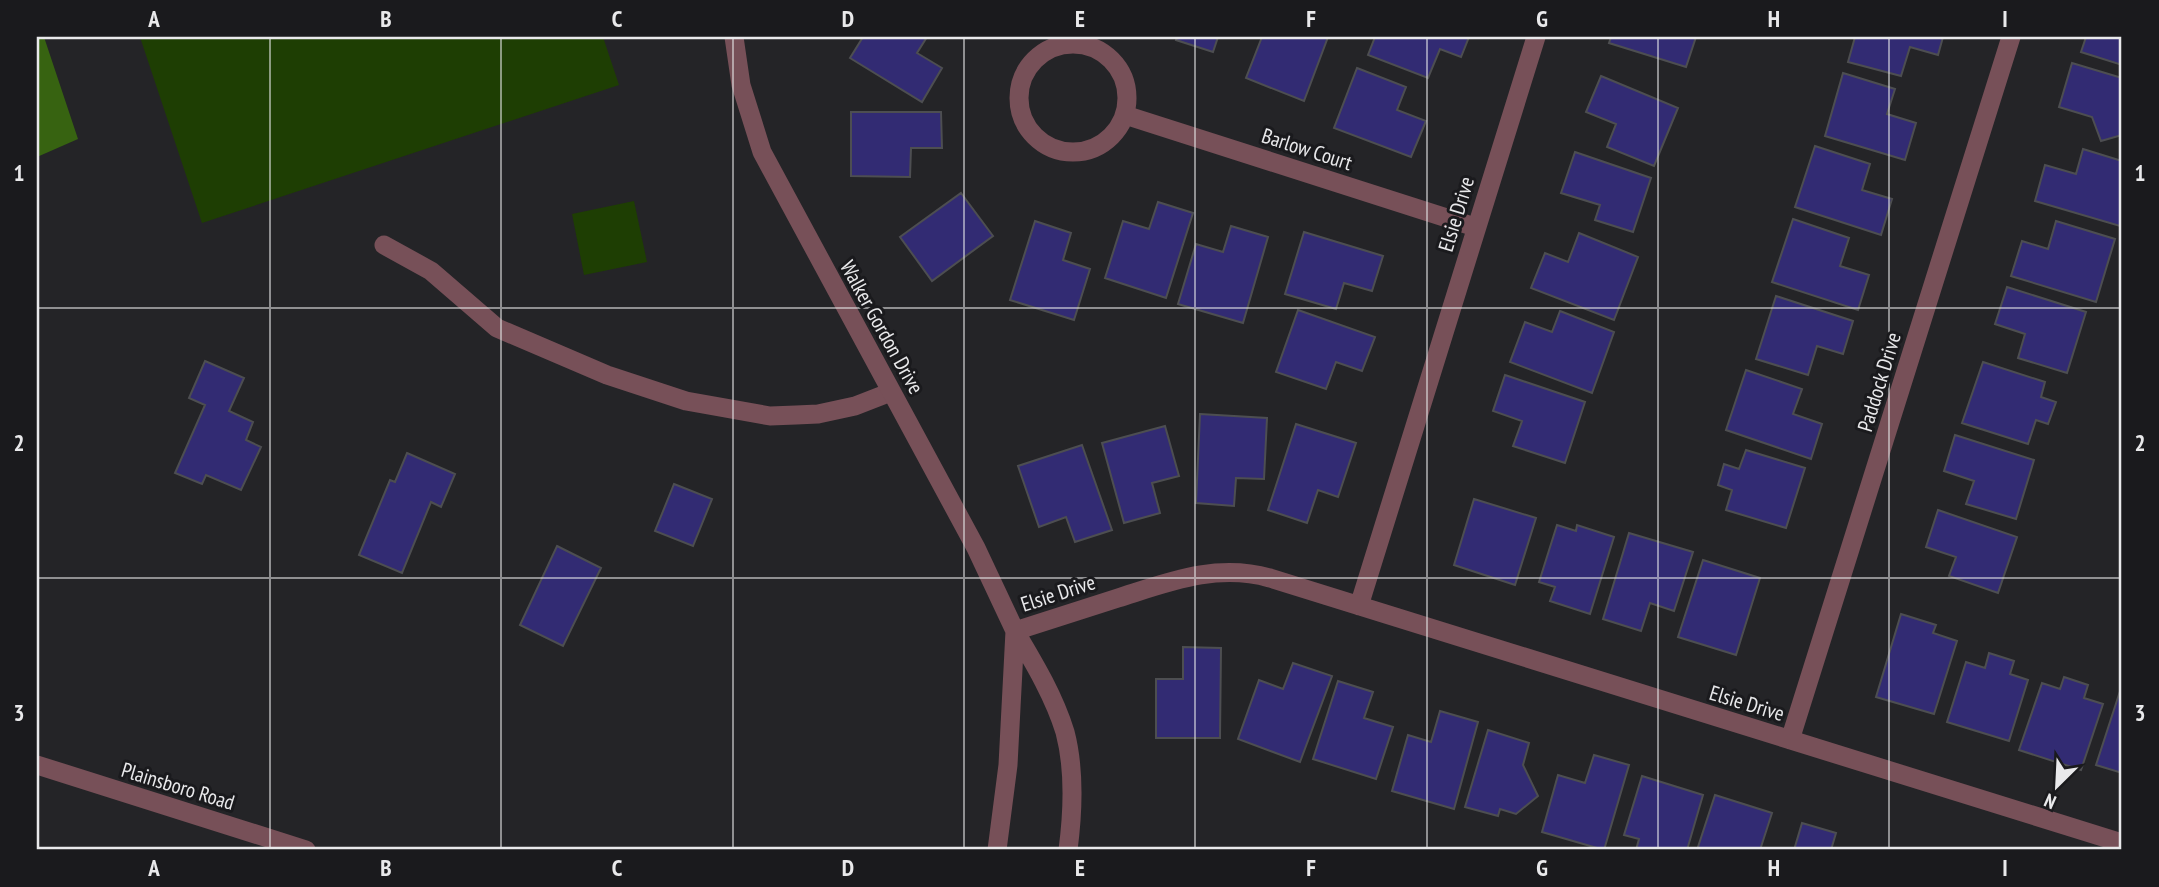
<svg xmlns="http://www.w3.org/2000/svg" width="2159" height="887" viewBox="0 0 2159 887" font-family="'PT Sans Narrow',sans-serif">
	<style>
		.green { fill: #1e3e03 }
		.forest { fill: #376311 }
		.building { fill: #322b73; stroke: #4d4e51; stroke-width: 2 }
		.lines { fill: none; stroke-linecap: round; stroke-linejoin: round }
		.service { stroke: #775058; stroke-width: 19 }
		.minor { stroke: #775058; stroke-width: 19 }
		.tertiary { stroke: #775058; stroke-width: 19 }
		.grid { fill: none; stroke: #e9e9eb; stroke-width: 2; stroke-opacity: 0.55 }
		.labels { text-anchor: middle; dominant-baseline: central; stroke-width: 6; stroke-linejoin: round; paint-order: stroke }
		.street-label { font-size: 21px; fill: #e9e9eb; stroke: #1a1a1d }
		.neatline { fill: none; stroke: #e9e9eb; stroke-width: 2.5 }
		.grid-label { font-size: 23px; text-anchor: middle; font-weight: bold; fill: #e9e9eb }
	</style>
	<rect width="100%" height="100%" fill="#242427"/>
	<path class="green" d="M140 37H603L619 85 202 223Z
		M634 201 647 262 584 275 572 214Z"/>
	<path class="forest" d="M37 37H44L78 139 37 157Z"/>
	<path class="building" d="M863 37H927L917 53 942 68 922 102 850 58Z
		M1177 37H1218L1213 52 1176 40Z
		M1262 37H1328L1304 101 1246 78Z
		M1375 37H1469L1461 57 1440 49 1428 78 1368 55Z
		M1611 37H1696L1686 67 1609 43Z
		M1855 37H1943L1938 55 1910 47 1901 76 1848 62Z
		M2086 37H2122V65L2081 52Z
		M2072 63 2122 78V135L2101 141 2092 117 2059 107Z
		M1357 68 1406 87 1397 110 1426 121 1411 157 1334 128Z
		M1843 73 1895 89 1887 114 1916 123 1905 160 1825 136Z
		M1601 76 1678 108 1654 166 1607 147 1616 124 1586 112Z
		M851 112H941L942 148H911L910 177 851 176Z
		M1815 146 1870 164 1862 190 1892 199 1881 235 1795 207Z
		M2083 149 2122 161 2120 226 2035 201 2045 165 2076 174Z
		M1575 152 1651 178 1633 232 1595 220 1600 205 1561 193Z
		M961 193 993 236 932 281 900 237Z
		M1158 202 1193 213 1166 298 1105 278 1123 221 1149 229Z
		M1793 219 1849 238 1840 266 1869 275 1858 310 1772 282Z
		M1035 221 1071 233 1063 260 1090 269 1074 320 1010 300Z
		M2056 221 2115 239 2096 302 2011 276 2022 241 2048 249Z
		M1231 226 1268 237 1243 323 1178 304 1196 244 1223 252Z
		M1304 232 1383 256 1372 291 1344 283 1336 309 1285 294Z
		M1579 233 1638 257 1614 320 1531 288 1545 253 1568 262Z
		M2007 287 2086 312 2067 373 2018 358 2025 334 1995 324Z
		M1776 296 1853 321 1843 354 1817 346 1808 375 1756 359Z
		M1298 310 1375 337 1362 371 1336 362 1326 389 1276 372Z
		M1560 311 1614 332 1592 393 1510 362 1525 322 1552 332Z
		M205 361 244 378 229 411 253 422 246 440 261 447 241 490 206 475 202 484 175 473 205 405 189 398Z
		M1983 362 2045 382 2041 397 2056 402 2048 424 2036 420 2028 444 1962 423Z
		M1746 370 1802 389 1793 414 1822 424 1811 459 1726 430Z
		M1505 375 1585 402 1565 463 1513 446 1522 421 1493 411Z
		M1200 414 1267 418 1264 479 1236 478 1234 506 1196 503Z
		M1296 424 1356 443 1338 497 1318 490 1307 523 1268 510Z
		M1165 426 1179 476 1152 483 1160 513 1124 523 1102 443Z
		M1955 435 2034 460 2016 519 1966 504 1974 481 1944 471Z
		M1082 445 1112 530 1075 542 1066 517 1039 527 1018 466Z
		M1746 450 1805 468 1786 528 1726 510 1732 490 1718 485 1724 464 1739 469Z
		M407 453 455 474 441 507 431 502 402 573 359 555 390 480 395 482Z
		M674 484 712 499 693 546 655 531Z
		M1474 499 1536 518 1515 585 1454 565Z
		M1938 510 2017 537 1998 593 1949 576 1956 557 1926 547Z
		M1557 525 1576 531 1577 525 1614 537 1590 614 1550 601 1555 587 1539 582Z
		M1629 533 1693 552 1674 611 1650 603 1641 631 1603 619Z
		M557 546 601 568 563 646 520 625Z
		M1703 560 1760 578 1736 655 1678 637Z
		M1901 614 1936 625 1933 633 1957 641 1934 714 1876 697Z
		M1183 647 1221 648 1220 738H1156V679H1183Z
		M1989 653 2014 661 2010 674 2028 680 2009 741 1947 722 1966 662 1985 668Z
		M1293 663 1332 676 1300 762 1238 739 1259 680 1283 689Z
		M2064 677 2088 685 2084 698 2103 704 2081 770 2019 750 2042 683 2060 689Z
		M1338 681 1373 692 1364 718 1393 727 1376 779 1313 759Z
		M2122 685V773L2096 765Z
		M1440 711 1478 722 1454 809 1392 791 1408 735 1431 742Z
		M1488 730 1529 743 1523 765 1538 796 1516 814 1500 809 1498 816 1465 807Z
		M1594 755 1629 765 1604 850 1542 832 1558 775 1585 783Z
		M1642 776 1703 795 1687 850H1636L1639 839 1624 835Z
		M1715 795 1772 813 1760 850H1697Z
		M1802 823 1836 833 1831 850H1794Z"/>
	<g class="lines">
		<path class="service" d="M384 245 431 271 497 328 607 375 686 401 770 416 796 415 818 414 855 406 891 392"/>
		<path class="minor" d="M734 37 741 85 762 152 976 548 1015 631C1050 620 1084 609 1118 598 1169 582 1216 563 1270 578L2122 843
			M1019 98a54 54 0 1 1 108 0a54 54 0 1 1-108 0Z
			M1125 115 1475 227
			M1359 606 1536 37
			M1790 740 2011 37
			M997 850 1008 765 1015 631C1034 663 1054 696 1065 732 1075 770 1073 812 1068 850"/>
		<path class="tertiary" d="M37 765 306 850"/>
	</g>
	<path class="grid" d="M270 37V850M501 37V850M733 37V850M964 37V850M1195 37V850M1427 37V850M1658 37V850M1889 37V850M37 308H2122M37 578H2122"/>
	<g class="labels">
		<g class="street-label">
			<text transform="translate(1307 149) rotate(18)">Barlow Court</text>
			<text transform="translate(1456 214) rotate(-73)">Elsie Drive</text>
			<text transform="translate(882 327) rotate(61)">Walker Gordon Drive</text>
			<text transform="translate(1879 382) rotate(-73)">Paddock Drive</text>
			<text transform="translate(1058 593) rotate(-18)">Elsie Drive</text>
			<text transform="translate(1747 703) rotate(17)">Elsie Drive</text>
			<text transform="translate(178 786) rotate(17)">Plainsboro Road</text>
		</g>
	</g>
	<rect width="2159" height="887" fill="none" stroke="#1a1a1d" stroke-width="77"/>
	<g transform="translate(2057 786) rotate(204)" stroke="#1a1a1d" stroke-width="5" paint-order="stroke">
	<path d="M0-5L12 26L0 18L-12 26Z" fill="#e9e9eb"/>
	<text y="-10" font-size="19" font-weight="bold" text-anchor="middle" fill="#e9e9eb">N</text>
	</g>
	<rect x="38" y="38" width="2082" height="810" class="neatline"/>
	<g class="grid-label">
		<text x="154" y="27">A</text>
		<text x="386" y="27">B</text>
		<text x="617" y="27">C</text>
		<text x="848" y="27">D</text>
		<text x="1080" y="27">E</text>
		<text x="1311" y="27">F</text>
		<text x="1542" y="27">G</text>
		<text x="1774" y="27">H</text>
		<text x="2005" y="27">I</text>
		<text x="19" y="181">1</text>
		<text x="2140" y="181">1</text>
		<text x="19" y="451">2</text>
		<text x="2140" y="451">2</text>
		<text x="19" y="721">3</text>
		<text x="2140" y="721">3</text>
		<text x="154" y="876">A</text>
		<text x="386" y="876">B</text>
		<text x="617" y="876">C</text>
		<text x="848" y="876">D</text>
		<text x="1080" y="876">E</text>
		<text x="1311" y="876">F</text>
		<text x="1542" y="876">G</text>
		<text x="1774" y="876">H</text>
		<text x="2005" y="876">I</text>
	</g>
</svg>
